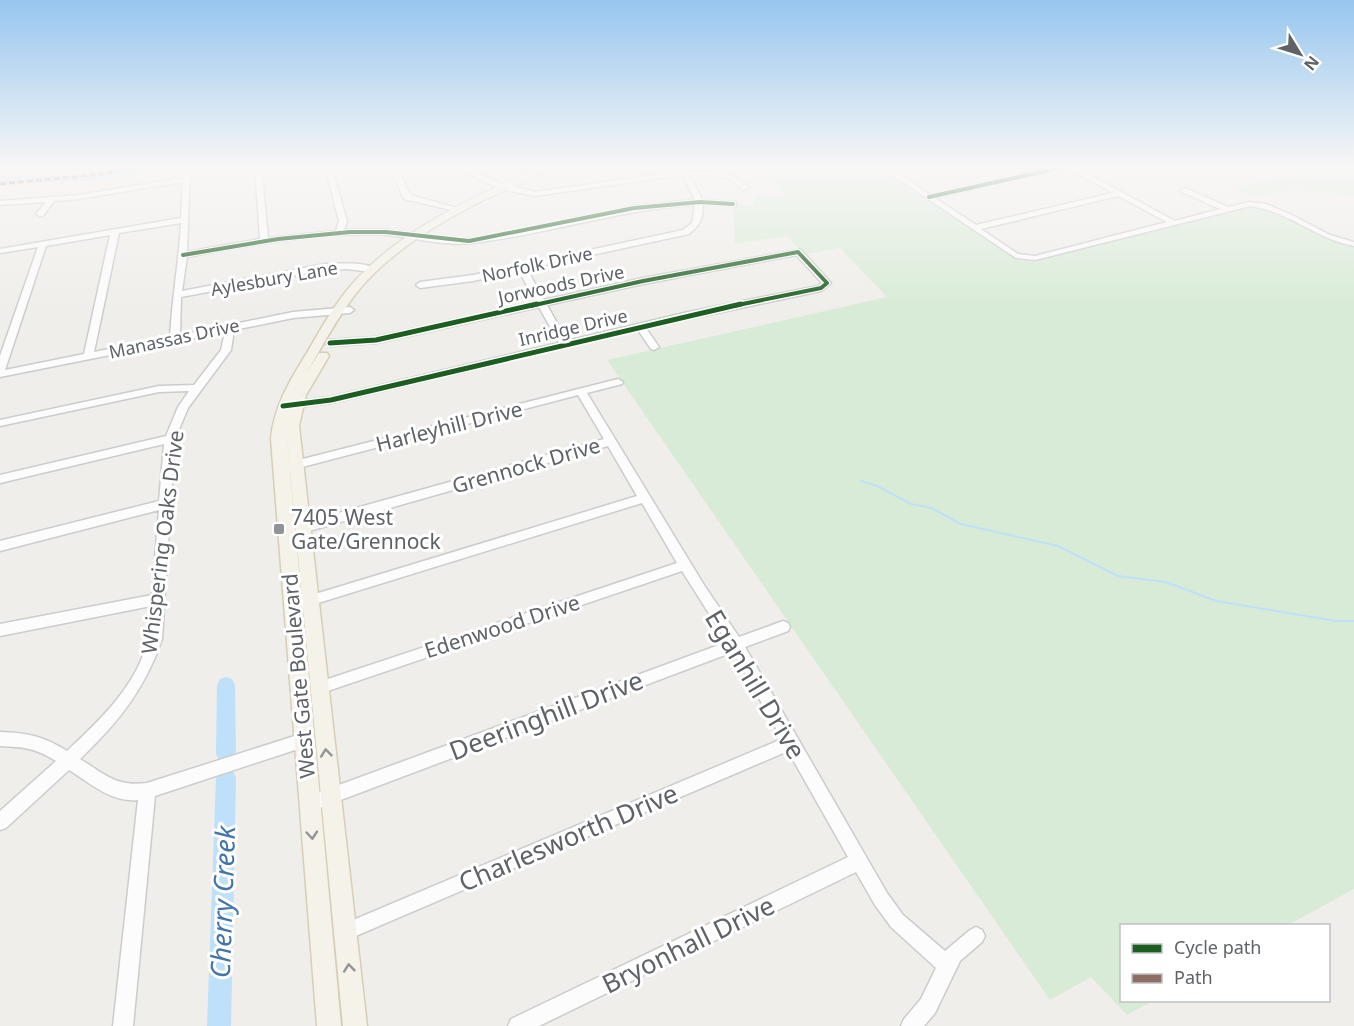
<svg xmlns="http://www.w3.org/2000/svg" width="1354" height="1026" viewBox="0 0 1354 1026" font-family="'Noto Sans',sans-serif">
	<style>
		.green { fill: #d8ebd6 }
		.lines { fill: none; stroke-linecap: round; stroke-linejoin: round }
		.stream { stroke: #bfe0f9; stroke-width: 2 }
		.river { fill: #bfe0f9; fill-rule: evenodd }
		.minor-casing { stroke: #cbcccc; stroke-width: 3 }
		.major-casing { stroke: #d7ceb8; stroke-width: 3 }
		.minor { fill: #fdfcfc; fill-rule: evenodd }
		.major { fill: #f4f2e9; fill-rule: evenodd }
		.quiet { stroke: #8d6e63; stroke-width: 3; stroke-dasharray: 6 3; stroke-linecap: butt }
		.cycleway-far1-casing { stroke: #fff; stroke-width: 6 }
		.cycleway-casing { stroke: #fff; stroke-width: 8 }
		.cycleway-far1 { stroke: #1b5e20; stroke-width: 4 }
		.cycleway { stroke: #1b5e20; stroke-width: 5 }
		.oneway { stroke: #939595 }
		.poi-dot { fill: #919496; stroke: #fff; stroke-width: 2 }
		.labels { text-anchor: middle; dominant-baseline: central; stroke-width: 6; stroke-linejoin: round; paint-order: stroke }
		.far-street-label { font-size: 18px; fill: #5f6368; stroke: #fff }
		.street-label { font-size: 21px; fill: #5f6368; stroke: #fff }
		.poi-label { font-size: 21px; fill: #5f6368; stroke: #fff; text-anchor: start }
		.near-street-label { font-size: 26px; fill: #5f6368; stroke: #fff }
		.near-water-label { font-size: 27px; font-style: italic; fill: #4174aa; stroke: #fff }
	</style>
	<rect width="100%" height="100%" fill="#efeeea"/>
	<path class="green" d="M756 166H877L1017 260 1032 261 1258 205 1354 248V889L1288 925 1122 926V1000L1153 1001 1127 1015 1091 977 1050 1000 607 360 887 297 840 248 804 254 787 236 735 244 733 203 754 206 756 195H786Z
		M1329 166H1354V197L1295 189 1254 198 1233 188Z"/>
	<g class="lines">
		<path class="stream" d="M861 481 877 486 911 504 932 508 961 524 1058 546 1118 576 1166 582 1216 601 1336 621H1354"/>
		<path class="river" d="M153 166H175L93 181 0 183V177L93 175Z
			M226 677 232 679 235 685 236 754 233 761 226 763 219 761 216 754 217 685 220 679Z
			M226 768 233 771 236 778 231 1026H207L216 778 219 771Z"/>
		<g class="minor-casing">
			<path id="minor" d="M18 166 13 169 10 167V166Z
				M184 166H190L187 252 260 239 255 166H261L268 238 336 231 339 221 325 166H331L347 221 344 230H386L444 238 469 239 502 234 634 206 695 200 683 175 535 196 505 190 484 182 467 173 461 166H468L480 175 499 183 535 192 681 171 679 166H686L688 171C712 171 731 169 749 188L742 190 731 179 711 175H690L702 200 733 202H736V206L703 204C703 219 700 225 689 234L527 269 544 300 643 278 798 250H801L831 283 821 291 646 328 659 347 654 350 651 349 638 330 331 403 290 408 286 407 285 405 286 403 331 397 559 343 539 307 376 343 330 346 325 343 330 340 376 337 536 302 519 271 473 281 420 288 416 285 420 282 473 275 683 230 692 223 695 205C619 209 547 235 471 243 438 247 405 234 372 234 310 234 248 245 187 257L182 291 325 264C341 264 363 261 376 269L372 272 347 269 325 270 181 297 180 335 293 312 350 307 354 310 350 313 293 318 234 330 231 350 188 408 175 439 162 639C145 689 118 723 80 759 106 775 116 787 147 783L304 733 309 735 312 740 309 745 304 747 155 796 133 1026H113L138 800C112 803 90 783 69 770L6 828 0 830V811L56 761C35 748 24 747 0 746V732C28 733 43 736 67 751 99 721 139 684 148 638 150 628 150 616 151 606L0 636V624L152 595 159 510 0 551V541L159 501 164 444 0 483V475L166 436 178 407 189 391 159 392 0 426V420L159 386 194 385 221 350 225 332 0 377V356L38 247 0 253V249L181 218 183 182 79 199 54 201 43 216H40L36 214 46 202 0 205V201L79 195 183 178ZM181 223C179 261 172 298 170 337L94 352 119 233ZM110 235 84 354 5 370 46 246ZM796 255 822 283 818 286 684 313 567 341 547 305 643 284Z
				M389 166H396L410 195 464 210 460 212 404 199Z
				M879 166H887L930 195 1058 166H1073L1175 221 1220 209 1182 192 1181 190 1185 188 1228 207 1250 202 1266 204 1292 215 1330 235 1354 242V246C1316 239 1288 211 1250 206L1035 260 1016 258ZM1066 168 1113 193 976 225 935 198ZM1118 196 1167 222 1035 256 1018 254 981 229Z
				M1209 166 1228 168 1247 166 1228 172Z
				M618 379 623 382 622 384 587 393 704 585 739 637 783 621 788 623 790 627 788 631 745 647 887 893 903 915 945 951 970 930 976 927 982 930 985 936 982 942 960 961 935 1013 924 1026H901L904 1019 921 999 936 968 891 927 875 905 856 872 539 1026H508L511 1019 848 857 788 751 351 938 345 941 339 938 336 932 339 926 782 739 733 652 309 812 303 810 301 804 303 798 309 796 727 642 682 571 319 694 314 693 312 688 314 683 319 682 677 563 642 503 302 608 297 607 295 603 297 599 302 598 637 496 608 446 302 533 298 531 296 528 298 525 302 523 604 439 578 395 287 471 281 467 283 464Z"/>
		</g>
		<g class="major-casing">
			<path id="major" d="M540 166H551C531 182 493 194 470 207 427 230 384 257 354 296 336 320 321 348 306 374L319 353H327L329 356 306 395 299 426 367 1026H343L286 429 341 1026H317L271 439C274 405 291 379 308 351 322 327 335 303 354 282 404 227 474 198 540 166Z"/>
		</g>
		<use href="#minor" class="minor"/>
		<use href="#major" class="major"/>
		<path class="quiet" d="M0 184 102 174 143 166"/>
		<g class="cycleway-far1-casing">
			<path id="cycleway-far1" d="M929 197 1068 166
				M183 255 278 239 350 232H386L469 241 634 208 700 202 733 204
				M530 306 643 281 798 252 827 283 821 288 733 306"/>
		</g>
		<g class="cycleway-casing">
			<path id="cycleway" d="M330 343 376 340 537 304
				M283 406 331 400 741 304"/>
		</g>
		<use href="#cycleway-far1" class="cycleway-far1"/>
		<use href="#cycleway" class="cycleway"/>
	</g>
	<defs><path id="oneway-chevron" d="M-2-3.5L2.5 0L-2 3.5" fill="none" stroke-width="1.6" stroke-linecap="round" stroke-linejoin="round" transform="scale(1.5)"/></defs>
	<g class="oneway">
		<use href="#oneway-chevron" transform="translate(326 753) rotate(-96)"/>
		<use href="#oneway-chevron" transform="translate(312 835) rotate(85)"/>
		<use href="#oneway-chevron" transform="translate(349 968) rotate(-96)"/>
	</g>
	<linearGradient id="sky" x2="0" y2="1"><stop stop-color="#97c6ef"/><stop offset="0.54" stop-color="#f8f7f6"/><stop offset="1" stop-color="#f8f7f6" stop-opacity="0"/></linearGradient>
	<rect width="1354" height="310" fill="url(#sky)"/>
	<rect class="poi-dot" x="273" y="523" width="12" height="12" rx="3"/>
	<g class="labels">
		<g class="far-street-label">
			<text transform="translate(537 264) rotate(-12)">Norfolk Drive</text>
			<text transform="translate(274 278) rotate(-10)">Aylesbury Lane</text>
			<text transform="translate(561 284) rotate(-12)">Jorwoods Drive</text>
			<text transform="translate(573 327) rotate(-13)">Inridge Drive</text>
			<text transform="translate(174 338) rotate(-12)">Manassas Drive</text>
		</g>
		<g class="street-label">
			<text transform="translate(449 426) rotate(-14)">Harleyhill Drive</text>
			<text transform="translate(526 465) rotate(-16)">Grennock Drive</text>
			<text transform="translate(162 542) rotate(-83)">Whispering Oaks Drive</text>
			<text transform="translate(502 626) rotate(-18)">Edenwood Drive</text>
			<text transform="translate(298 676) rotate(-95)">West Gate Boulevard</text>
		</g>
		<g class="poi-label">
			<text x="291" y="517">7405 West<tspan x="291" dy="24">Gate/Grennock</tspan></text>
		</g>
		<g class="near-street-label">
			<text transform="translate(756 684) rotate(59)">Eganhill Drive</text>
			<text transform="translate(546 715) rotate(-21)">Deeringhill Drive</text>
			<text transform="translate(568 837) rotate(-23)">Charlesworth Drive</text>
			<text transform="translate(688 944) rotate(-26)">Bryonhall Drive</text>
		</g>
		<g class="near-water-label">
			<text transform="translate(222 902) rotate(-88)">Cherry Creek</text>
		</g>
	</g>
	<rect x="1120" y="924" width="210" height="78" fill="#ffffff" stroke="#bfc1c3" stroke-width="1.5"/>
	<rect x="1132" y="944" width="30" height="9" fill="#1b5e20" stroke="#bfc1c3" stroke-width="1.5"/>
	<text x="1174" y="954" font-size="18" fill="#5f6368">Cycle path</text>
	<rect x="1132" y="974" width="30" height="9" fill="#8d6e63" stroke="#bfc1c3" stroke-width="1.5"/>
	<text x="1174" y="984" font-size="18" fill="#5f6368">Path</text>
	<g transform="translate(1300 54) rotate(128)" stroke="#ffffff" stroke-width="4.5" paint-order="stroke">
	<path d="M0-4.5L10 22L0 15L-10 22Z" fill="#5f6368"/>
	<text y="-9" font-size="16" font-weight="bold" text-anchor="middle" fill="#5f6368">N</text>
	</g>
</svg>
